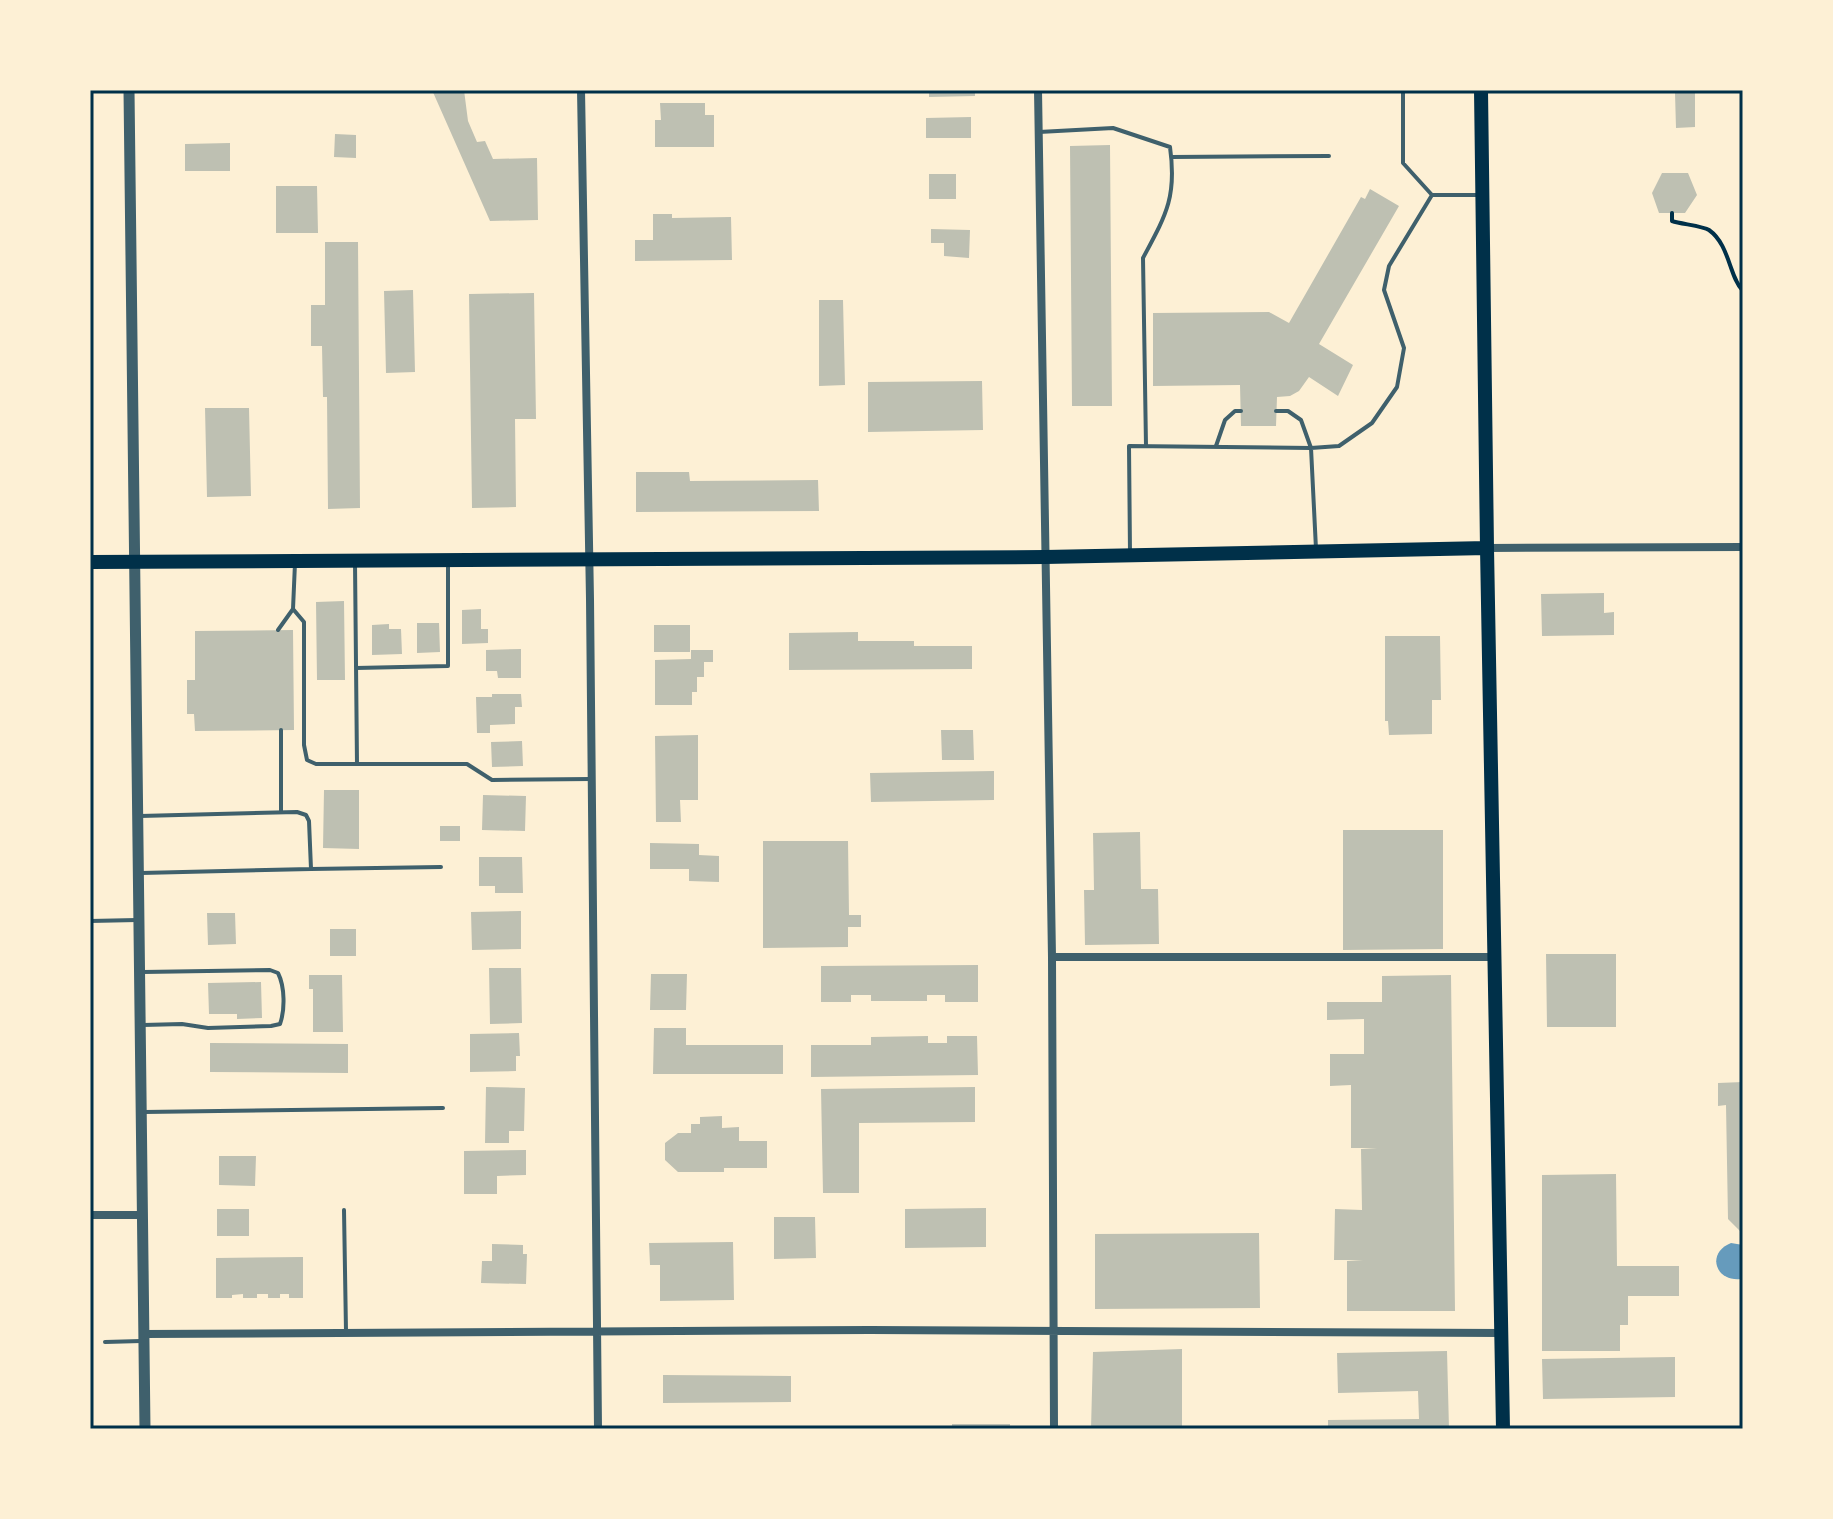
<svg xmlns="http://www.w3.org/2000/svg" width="1833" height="1519" viewBox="0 0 1833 1519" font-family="Jost,sans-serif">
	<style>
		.water { fill: #669bbc }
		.building { fill: #bec0b2 }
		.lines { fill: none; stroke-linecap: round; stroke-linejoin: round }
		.path { stroke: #003049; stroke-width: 4 }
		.service { stroke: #3f606c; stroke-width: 4 }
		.minor { stroke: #3f606c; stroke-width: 8 }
		.tertiary { stroke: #3f606c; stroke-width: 11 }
		.primary { stroke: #003049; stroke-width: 14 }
		.neatline { fill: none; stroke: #003049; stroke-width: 3 }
	</style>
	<rect width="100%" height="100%" fill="#fdf0d5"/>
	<path class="water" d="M1731 1243 1743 1245V1278L1741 1279C1715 1282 1706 1253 1731 1243Z"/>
	<path class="building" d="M432 90H464L468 121 477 142 485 141 493 159 537 158 538 220 490 221Z
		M929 90H975V96L929 97Z
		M1695 92V127L1676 128 1675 93Z
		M660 103H705V115H714V147H655V120H661Z
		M971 117V138H926V118Z
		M335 134 356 135V158L334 157Z
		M230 143V171H185V144Z
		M1110 145 1112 406H1072L1070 146Z
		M1662 173H1688L1697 195 1685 213H1659L1652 193Z
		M929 174H956V199H929Z
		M276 186H317L318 233H276Z
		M1370 189 1399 206 1319 344 1353 365 1338 396 1309 377 1299 391 1290 396 1277 397 1276 426H1241L1240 385 1153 386V313L1269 312 1289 323 1361 197 1365 199Z
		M653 214H672V218L731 217 732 260 635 261V240H653Z
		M931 229 970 230 969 258 944 256V243H931Z
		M325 242H358L360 508 328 509 327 397H323L322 346H311V305H325Z
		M413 290 415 372 386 373 384 291Z
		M534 293 536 419H515L516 507 472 508 469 294Z
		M819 300H843L845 385 819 386Z
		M982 381 983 430 868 432V382Z
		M205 408H249L251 496 207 497Z
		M636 472H689L690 481 818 480 819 511 636 512Z
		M1604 593V613L1614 612V635L1542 636 1541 594Z
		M344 601 345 680H317L316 602Z
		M481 609V629H488V643L462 644V610Z
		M417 623H439L440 652 417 653Z
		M389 624V629H401L402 654 372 655V625Z
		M654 625H690V652H654Z
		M293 630 294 730 195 731 194 714H187V680H195V631Z
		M858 632V641H914V646H972V669L789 670V633Z
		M1385 636H1440L1441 700H1432V734L1389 735 1388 721H1385Z
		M521 649V678H498L497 671H486V650Z
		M691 650H713V662H704V677H697V692H692V705H655V660L691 659Z
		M492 694H521L522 707H515V724L490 725V733H477L476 697H492Z
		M941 730H973L974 760H942Z
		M698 735V800H680L681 822H656L655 736Z
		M522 741 523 766 492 767 491 742Z
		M994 771V800L871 802 870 773Z
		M324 790H359V849L323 848Z
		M483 795 526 796 525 831 482 830Z
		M440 826H460V841H440Z
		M1343 830H1443V949L1343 950Z
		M1140 832 1141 889H1158L1159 944 1085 945 1084 890H1094L1093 833Z
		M763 841H848L849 915H861V927H848V947L763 948Z
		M650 843 699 844V855L719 856V882L689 881V869H650Z
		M479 857H522L523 893H495V886H479Z
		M521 911V949L472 950 471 912Z
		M207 913H235L236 944 208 945Z
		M330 929H356V956H330Z
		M1546 954H1616V1027H1547Z
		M978 965V1002H945V995H927V1001H871V995H851V1002H821V966Z
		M489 968H521L522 1023 490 1024Z
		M651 974H687L686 1010H650Z
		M309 975H342L343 1032H313V989H309Z
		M1451 975 1455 1311H1347V1261L1363 1260H1334L1335 1209 1362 1210 1361 1149 1377 1148H1351V1085L1330 1086V1054H1364V1019L1327 1020V1002H1382V976Z
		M261 982 262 1018 237 1019V1014H209L208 983Z
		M654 1028H686V1045H783V1074H653Z
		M519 1033 520 1056H516V1071L470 1072V1034Z
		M928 1036V1043H947V1036H977L978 1075 811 1077V1045H871V1037Z
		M210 1043 348 1044V1073L210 1072Z
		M1743 1082V1234L1728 1219 1726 1105 1718 1106V1083Z
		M486 1087 525 1088 524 1131H509V1143H485Z
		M975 1087V1122L859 1123V1193H823L821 1089Z
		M722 1116V1128L739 1127V1141H767V1168H724V1172H678L665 1160V1143L678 1133H691V1124H700V1117Z
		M526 1150V1175L497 1176V1194H464V1151Z
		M219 1156H256L255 1186 219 1185Z
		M1616 1174 1617 1266H1679V1296H1628V1325H1620V1351H1542V1175Z
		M986 1208V1247L905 1248V1209Z
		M217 1209H249V1236H217Z
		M774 1217H815L816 1258 774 1259Z
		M1259 1233 1260 1308 1095 1309V1234Z
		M733 1242 734 1300 660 1301V1265H650L649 1243Z
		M492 1244 523 1245V1254H527L526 1284 481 1283 482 1261H492Z
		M303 1257V1298H289V1294H280V1298H268V1294H257V1298H243V1294L232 1295V1298H216V1258Z
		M1182 1349V1429H1091L1093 1352Z
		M1447 1351 1449 1429H1328V1420L1419 1419 1418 1391 1338 1393 1337 1353Z
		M1675 1357V1397L1543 1399 1542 1359Z
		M663 1375 791 1376V1402L663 1403Z
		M952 1424H1010V1429H952Z"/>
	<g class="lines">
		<path class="path" d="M1672 213V221C1681 224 1703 226 1709 230 1730 245 1729 277 1743 291"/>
		<path class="service" d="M1403 90V163L1432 195
			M1039 132 1113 128 1170 147C1177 197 1166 215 1143 258L1146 446
			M1171 157 1329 156
			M1276 411H1288L1301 420 1311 448 1316 549
			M1216 446 1225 420 1235 411H1241
			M1130 553 1129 446 1311 448 1339 446 1372 423 1397 387 1404 348 1384 290 1389 266 1432 195H1477
			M355 563 357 764
			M293 609 304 622V745L307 760 316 764H467L492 780 591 779
			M278 630 293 609 295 563
			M356 668 448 666V565
			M281 730V812
			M140 816 297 812 306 815 309 821 311 869 141 873
			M311 869 441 867
			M90 921 137 920
			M143 972 270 970 278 973C285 987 285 1010 280 1024L271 1026 208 1028 182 1024 143 1025
			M144 1112 443 1108
			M344 1210 346 1331
			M105 1342 141 1341"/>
		<path class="minor" d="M581 90 590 599 598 1429
			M1038 90 1052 957 1054 1429
			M1487 548 1743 547
			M1052 957H1495
			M90 1215H142
			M144 1334 870 1330 1502 1333"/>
		<path class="tertiary" d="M129 90 145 1429"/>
		<path class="primary" d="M1481 90 1487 548 1503 1429
			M90 562 1045 557 1487 548"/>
	</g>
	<rect width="1833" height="1519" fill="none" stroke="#fdf0d5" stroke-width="184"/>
	<rect x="92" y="92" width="1649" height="1335" class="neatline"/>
</svg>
